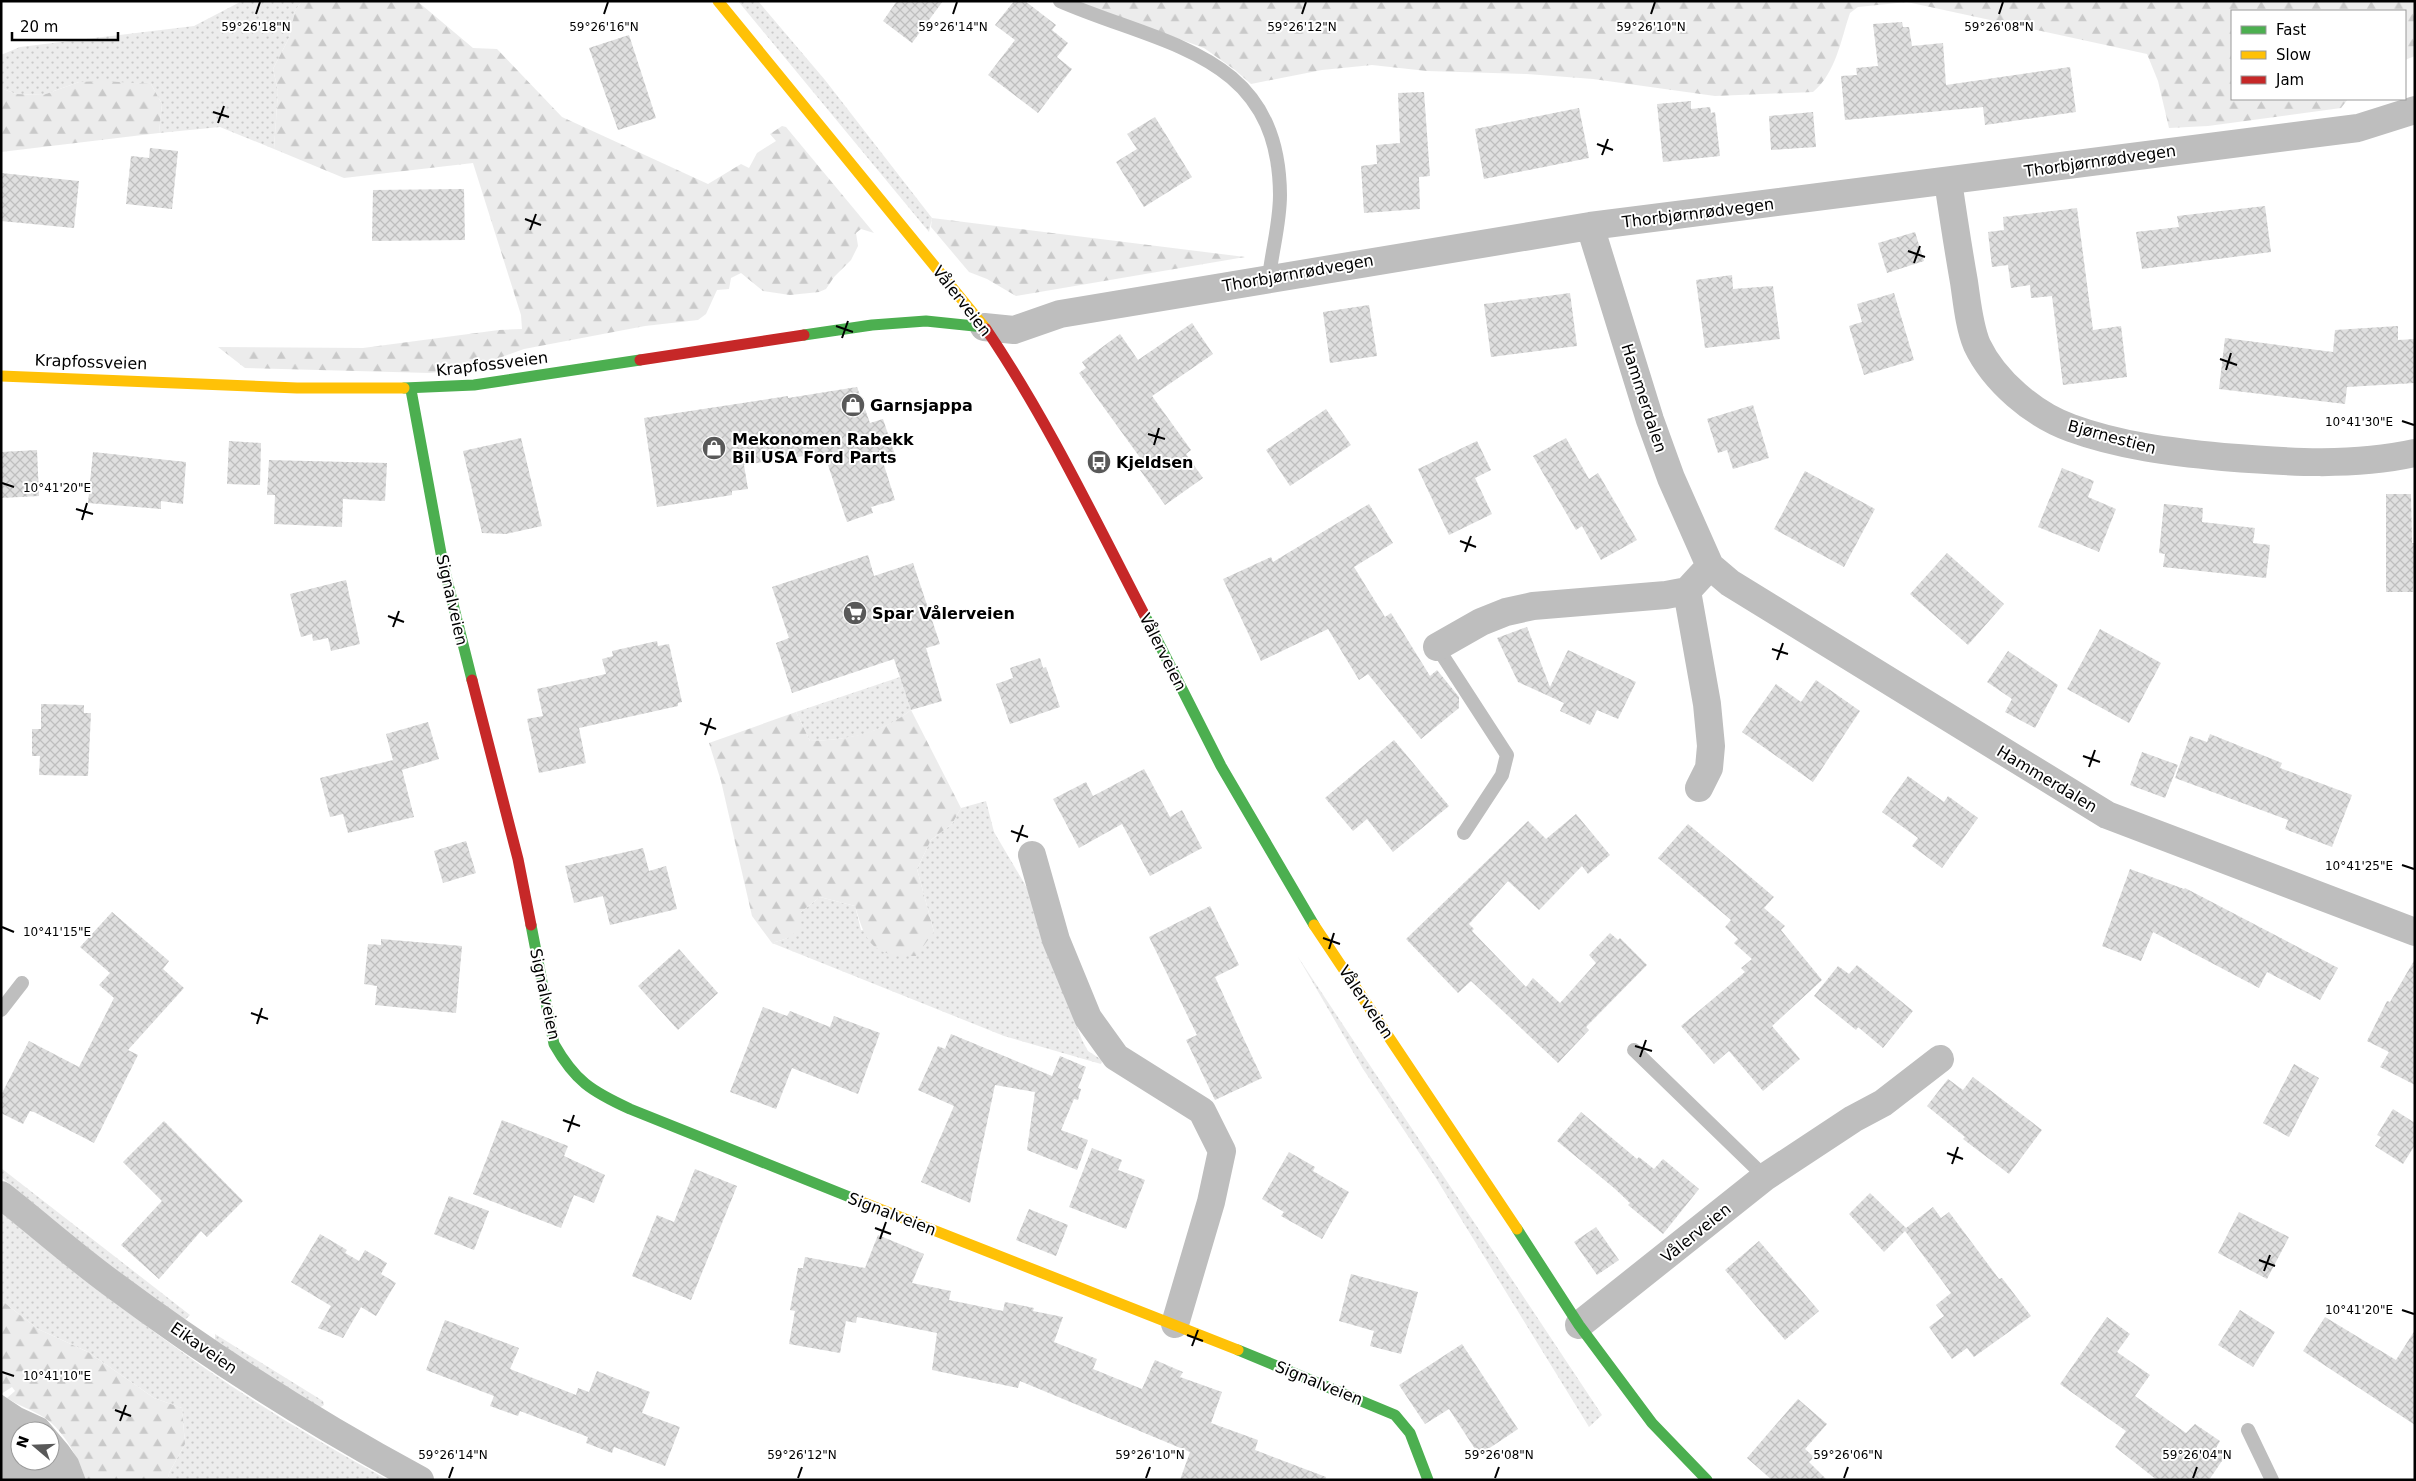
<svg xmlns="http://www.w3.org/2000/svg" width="2416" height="1481" viewBox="0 0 2416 1481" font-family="'DejaVu Sans',sans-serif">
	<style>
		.grass { fill: url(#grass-dots) }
		.forest { fill: url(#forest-firs) }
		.water { fill: #bfbfbf; fill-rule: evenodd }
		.building { fill: url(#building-cross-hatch) }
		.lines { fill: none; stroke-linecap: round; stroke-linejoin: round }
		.lane { stroke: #bebebe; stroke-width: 14 }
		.street { stroke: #bebebe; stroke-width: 28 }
		.fast { stroke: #4caf50; stroke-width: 11 }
		.slow { stroke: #ffc107; stroke-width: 11 }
		.jam { stroke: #c62828; stroke-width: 11 }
		.ticks { fill: none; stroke: #000; stroke-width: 2 }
		.labels { text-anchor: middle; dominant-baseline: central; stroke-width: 4; stroke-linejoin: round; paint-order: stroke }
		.street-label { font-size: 16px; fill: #000; stroke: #fff }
		.poi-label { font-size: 16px; font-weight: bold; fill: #000; stroke: #fff; text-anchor: start }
		.ticks-label { font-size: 12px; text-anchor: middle; fill: #000; stroke: #fff; stroke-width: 4; stroke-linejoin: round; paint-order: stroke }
	</style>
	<defs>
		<pattern id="grass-dots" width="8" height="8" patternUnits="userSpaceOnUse" patternTransform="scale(1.25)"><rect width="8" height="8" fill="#ececec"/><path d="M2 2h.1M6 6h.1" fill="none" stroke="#c9c9c9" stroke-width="1.8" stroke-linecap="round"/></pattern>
		<pattern id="forest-firs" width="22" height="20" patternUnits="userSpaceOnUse" patternTransform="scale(1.25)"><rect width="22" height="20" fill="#ececec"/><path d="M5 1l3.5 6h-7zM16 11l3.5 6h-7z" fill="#c9c9c9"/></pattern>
		<pattern id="building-cross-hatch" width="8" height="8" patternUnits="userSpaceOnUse" patternTransform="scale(1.25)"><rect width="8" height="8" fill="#dfdfdf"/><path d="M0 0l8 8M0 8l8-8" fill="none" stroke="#bebebe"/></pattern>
	</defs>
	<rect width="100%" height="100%" fill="#fff"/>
	<path class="grass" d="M242 1H302L295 11 289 38 273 69 278 91 274 149 220 127 159 133 162 104 151 84 79 82 43 95 16 94 1 88V55L20 47 194 26Z
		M738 1H758L825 80 932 218 929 232Z
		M900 677 911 710C881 734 848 740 810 741L796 712Z
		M986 801 994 832 1037 905 1065 996 1082 1040 1088 1051 1102 1060 1101 1064 1004 1036 772 943 788 938 801 912 820 897 855 906 861 930 934 932 917 869 931 840 952 824 961 808Z
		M1298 957 1602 1415 1589 1427 1434 1175 1363 1069Z
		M1 1168 190 1315 181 1324 1 1177Z
		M1 1213C55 1253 106 1297 160 1336 233 1390 309 1437 388 1480H168L169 1473 185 1444 182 1408 154 1398 88 1352 38 1329 1 1300Z
		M215 1334 323 1401 324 1405 317 1409 215 1345Z"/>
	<path class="forest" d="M302 1H417L473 48 497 49 562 117 708 184 741 164 749 168 757 153 776 141 770 134 782 126 786 127 874 233 861 229 856 233 858 246 851 260 834 277 826 289 819 292 790 295 763 291 741 273 731 278 729 289 717 290 706 314 698 320 645 326 524 349 488 362 482 367 430 373 245 368 218 347 363 348 499 330 522 329 521 315 473 163 344 178 274 149 278 91 273 69 289 38 295 11Z
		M1075 1H2415V56L2405 60V11H2232V99H2348L2341 108 2208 126 2169 128 2158 81 2147 54 1907 2 1858 7 1850 13C1841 39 1836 73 1813 92L1715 96 1593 79 1527 74 1427 71 1372 65 1322 70 1251 84 1235 70 1204 48Z
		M103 81 151 84 162 104 159 133 1 152V88L16 94 43 95 79 82Z
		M932 218 1245 257 1016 296 987 279 969 272 931 227Z
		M911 710 961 808 952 824 931 840 917 869 934 932 916 956C874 957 866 945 855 906L820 897 801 912 799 929 788 938 772 943 752 916 721 781 709 743 796 712 810 741C848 740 881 733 911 710Z
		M1 1300 38 1329 88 1352 154 1398 182 1408 185 1444 169 1473 168 1480H86C78 1458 65 1432 45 1418 33 1410 19 1406 7 1398L15 1391 12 1387 1 1394Z"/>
	<path class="water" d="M1 1394 22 1408 46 1419 68 1445 78 1459 86 1480H1ZM20 1431H50V1461H20Z"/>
	<path class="building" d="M897 1H943L912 43 883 21Z
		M1014 1H1025L1056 25 1052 30 1068 43 1057 57 1072 69 1038 113 988 75 1015 40 995 25Z
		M1902 22 1903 27H1909L1912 46 1943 43 1946 85 2070 67 2076 112 1985 125 1983 107 1845 120 1841 76 1857 75 1856 68 1878 66 1873 24Z
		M629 35 656 118 618 130 589 48Z
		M1424 92 1430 176 1419 177 1420 209 1364 213 1361 166 1377 164 1376 145 1400 143 1398 93Z
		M1691 101V109L1710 107 1711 113 1715 112 1720 156 1663 162 1657 104Z
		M1579 108 1589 158 1484 179 1475 129Z
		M1813 112 1816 147 1771 150 1769 116Z
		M1155 117 1192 177 1144 207 1116 162 1137 149 1127 134Z
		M150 148 178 151 172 209 126 204 131 156 149 158Z
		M1 173 79 181 74 228 1 221Z
		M464 189 465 240 372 241 373 190Z
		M2265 206 2271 252 2142 269 2136 232 2179 227 2177 216Z
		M2077 208 2093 330 2121 326 2127 377 2063 385 2052 296 2031 298 2030 285 2011 288 2008 265 1992 267 1988 232 2004 230 2003 217Z
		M1915 232 1924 261 1887 273 1878 243Z
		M1732 275 1733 289 1773 286 1780 339 1705 348 1696 280Z
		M1570 293 1577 346 1491 357 1484 304Z
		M1894 293 1914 360 1864 375 1849 326 1862 322 1857 304Z
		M1369 305 1377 356 1330 363 1323 312Z
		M1192 323 1213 354 1152 396 1191 450 1186 454 1203 478 1165 505 1135 463 1141 459 1079 373 1086 368 1082 362 1120 334 1138 360Z
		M2398 326V340L2415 339V383L2347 387 2345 404 2219 389 2225 338 2333 352 2335 330Z
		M857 387 870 423 883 419 896 458 883 462 895 500 871 507 873 513 847 522 824 453 744 465 748 489 732 491V495L657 507 644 418 788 396V398Z
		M1753 405 1769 458 1733 469 1727 450 1718 453 1707 419Z
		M1326 409 1351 445 1290 486 1266 450Z
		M521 438 542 526 506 534 482 533 463 451Z
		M1566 438 1589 479 1598 473 1637 540 1601 560 1582 526 1576 530 1533 456Z
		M229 441 261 443 260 485 227 484Z
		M1477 441 1491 470 1475 478 1492 514 1449 535 1418 469Z
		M37 450 39 496 1 498V452Z
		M93 452 186 462 183 504 161 501V509L88 503Z
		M269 460 387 463 385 501 343 499 342 527 274 524 275 495H267Z
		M2062 468 2094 481 2088 497 2116 509 2099 552 2038 527Z
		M1805 471 1875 509 1844 567 1774 529Z
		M2386 494H2411L2412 543H2415L2413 592H2386Z
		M1369 504 1393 543 1354 567 1385 617 1391 613 1430 676 1437 670 1459 697V708L1421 739 1368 674 1359 680 1328 629 1261 661 1223 579 1271 557 1273 562Z
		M2164 504 2203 508 2202 522 2255 528 2253 543 2270 545 2266 578 2163 567 2165 554 2159 553Z
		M1947 553 2004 604 1968 645 1910 594Z
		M868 555 874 576 913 563 940 644 926 648 942 701 911 710 894 659 792 693 776 643 789 638 772 587Z
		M346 580 360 644 331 651 328 638 313 641 312 634 301 637 290 594Z
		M1527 627 1550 687 1568 650 1636 682 1618 719 1597 710 1590 725 1560 711 1564 703 1518 682 1497 638Z
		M2100 629 2161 663 2129 723 2067 689Z
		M657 641 658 646 669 644 682 702 678 703V706L579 728 586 763 539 773 527 719 543 716 537 689 606 674 602 659 613 656 612 651Z
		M2008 651 2058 685 2035 728 2005 712 2012 699 1987 682Z
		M1040 658 1043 668 1046 667 1060 707 1010 724 996 684 1013 678 1010 668Z
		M1816 680 1860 711 1813 782 1742 732 1776 684 1801 702Z
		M41 704 84 705V713H91L88 776 39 775 40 756H32V729H41Z
		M428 722 439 759 402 770 414 817 348 833 343 814 330 817 320 778 393 760 386 734Z
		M2210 734 2282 763 2280 768 2352 795 2332 847 2285 829 2288 820 2175 778 2190 736 2207 742Z
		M1394 740 1449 806 1393 852 1367 819 1353 831 1325 798Z
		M2142 752 2178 765 2165 798 2130 785Z
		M1144 769 1170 817 1182 810 1202 848 1150 876 1122 824 1079 848 1053 799 1086 782 1093 796Z
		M1908 776 1944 802 1948 796 1978 818 1942 868 1912 846 1918 838 1882 812Z
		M1576 814 1610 855 1588 874 1582 866 1539 910 1508 881 1469 924 1474 929 1472 931 1526 987 1533 978 1560 1003 1596 963 1589 955 1610 933 1618 940 1620 938 1647 965 1586 1027 1589 1030 1558 1063 1471 981 1458 993 1406 939 1528 821 1546 839Z
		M1688 824 1774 897 1764 908 1785 926 1781 930 1822 980 1772 1026 1800 1059 1763 1091 1729 1051 1714 1064 1681 1026 1745 972 1741 968 1752 959 1734 943 1738 939 1725 927 1731 920 1658 858Z
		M466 841 476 873 443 883 434 851Z
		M643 848 649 871 666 866 677 909 610 925 603 896 574 903 565 866Z
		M2130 869 2184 889 2185 888 2338 968 2320 1000 2267 972 2259 988 2153 932 2141 961 2102 946Z
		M1210 906 1239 965 1215 977 1262 1078 1215 1100 1186 1040 1197 1035 1149 937Z
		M112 912 169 961 163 969 184 988 128 1050 138 1055 94 1143 34 1112 30 1111 23 1124 1 1113V1095L29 1041 79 1067 114 998 99 985 110 973 80 947Z
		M381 939 462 946 456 1013 375 1005 377 986 364 984 368 944 381 945Z
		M679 949 718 993 678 1030 638 986Z
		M2415 959V1085L2380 1067 2389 1052 2367 1041 2387 1001 2390 1002Z
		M1857 965 1913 1011 1883 1048 1858 1027 1856 1030 1814 996 1838 966 1849 974Z
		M763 1007 787 1016 790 1011 830 1027 834 1016 880 1033 858 1094 792 1068 776 1109 730 1092Z
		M951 1034 1052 1076 1060 1056 1086 1067 1078 1088 1081 1089 1078 1100 1074 1099 1061 1130 1088 1140 1077 1170 1027 1150 1035 1092 995 1085 970 1203 921 1182 954 1106 918 1090 938 1046 945 1049Z
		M2294 1064 2319 1078 2289 1137 2263 1123Z
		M1973 1077 2042 1130 2009 1174 1963 1139 1965 1137 1927 1106 1948 1079 1963 1090Z
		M2393 1109 2415 1123V1145L2403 1164 2375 1146 2381 1137 2377 1135Z
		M1581 1112 1637 1159 1639 1157 1654 1169 1663 1159 1699 1189 1663 1234 1628 1205 1630 1203 1614 1188 1557 1141Z
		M502 1120 568 1146 564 1156 605 1175 594 1203 574 1195 561 1228 473 1194Z
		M164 1121 243 1201 207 1237 201 1231 159 1279 121 1245 162 1201 123 1162Z
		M1092 1148 1122 1160 1118 1170 1145 1180 1126 1229 1069 1207Z
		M1289 1152 1315 1167 1313 1171 1349 1192 1322 1239 1281 1216 1284 1212 1262 1199Z
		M695 1169 737 1186 691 1300 632 1276 657 1215 674 1222Z
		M1870 1193 1906 1228 1933 1207 1941 1218 1949 1212 1999 1279 2002 1278 2031 1316 1974 1357 1967 1348 1952 1359 1929 1327 1944 1316 1936 1305 1951 1293 1905 1231 1884 1252 1849 1214Z
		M449 1196 489 1211 474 1250 434 1234Z
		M1029 1209 1068 1225 1056 1256 1016 1240Z
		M2239 1212 2289 1237 2267 1279 2218 1253Z
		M1596 1227 1619 1260 1597 1275 1574 1242Z
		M320 1234 347 1250 345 1253 359 1261 365 1250 387 1263 381 1274 396 1283 376 1316 361 1307 343 1338 318 1328 331 1306 291 1282Z
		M878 1235 924 1254 912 1283 951 1291 949 1300 1003 1311 1005 1302 1034 1308 1033 1311 1063 1317 1054 1342 1097 1359 1093 1369 1142 1389 1155 1360 1183 1372 1180 1377 1222 1392 1211 1423 1258 1440 1255 1450 1326 1477 1325 1480H1180L1190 1452 1020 1381 1018 1388 932 1370 937 1333 857 1317 856 1323 846 1321 840 1353 789 1344 795 1311 790 1310 798 1268H803L805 1257 865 1268Z
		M1759 1241 1819 1311 1785 1340 1725 1270Z
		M1351 1274 1418 1292 1401 1354 1370 1346 1374 1331 1339 1321Z
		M2240 1310 2275 1332 2253 1367 2218 1345Z
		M2107 1317 2130 1334 2117 1352 2150 1375 2135 1396 2186 1433 2195 1424 2220 1441 2216 1448 2226 1455 2209 1480H2157L2115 1447 2126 1431 2060 1384Z
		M2325 1317 2396 1360 2415 1330V1425L2303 1351Z
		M445 1320 519 1348 510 1369 576 1395 578 1388 589 1392 597 1371 650 1392 642 1413 680 1427 665 1466 614 1447 612 1453 586 1443 588 1437 520 1411 518 1416 490 1406 494 1396 426 1370Z
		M1462 1344 1518 1429 1479 1455 1449 1409 1425 1424 1399 1385Z
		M1798 1399 1827 1424 1805 1449 1814 1457 1809 1462 1827 1480H1772L1747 1458Z"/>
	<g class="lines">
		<path class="lane" d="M1060 1C1163 46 1279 52 1280 195 1280 223 1272 250 1269 278
			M1437 647 1507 755 1502 775 1464 833
			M1 1010 22 983
			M1634 1050 1765 1177
			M2248 1430 2272 1480"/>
		<path class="street" d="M1948 181C1953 215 1958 248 1964 282 1967 302 1969 326 1977 345 1994 381 2034 415 2071 428 2120 446 2172 452 2223 457 2286 462 2353 467 2415 453
			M1590 226 1650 420 1671 478 1710 566 1730 583 2107 815 2415 932
			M984 327 1014 330 1060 314 1590 226 2358 128 2415 110
			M1687 591 1707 704 1711 746 1709 768 1699 788
			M1437 647 1481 622 1506 612 1533 606 1666 595 1687 591 1710 566
			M1032 855 1056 940 1088 1018 1116 1057 1202 1111 1222 1151 1211 1202 1175 1324
			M1 1195C38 1224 73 1255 111 1283 209 1356 312 1422 420 1480
			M1579 1325 1765 1177 1853 1119 1883 1103 1940 1059"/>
		<path class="fast" d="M804 335 872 325 926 321 984 327
			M404 388 474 385 640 360
			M411 390 443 564 472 680
			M1144 614 1221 766 1314 925
			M531 925 554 1044C575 1081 591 1091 630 1109L857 1200
			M1517 1229 1579 1325 1652 1423 1707 1480
			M1238 1350 1395 1415 1410 1433 1428 1480"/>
		<path class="slow" d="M718 1 986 329
			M1 376 297 388H404
			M1314 925 1517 1229
			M857 1200 1238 1350"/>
		<path class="jam" d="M986 329C1047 419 1094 518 1144 614
			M640 360 804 335
			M472 680 518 859 531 925"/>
	</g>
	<path class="ticks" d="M256 14 260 2M604 14 608 2M953 14 957 2M1302 14 1306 2M1651 14 1655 2M1999 14 2003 2M213 112 229 117M218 123 224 106M1597 144 1613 150M1602 155 1608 139M525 219 541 225M530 230 536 214M1908 251 1925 257M1914 263 1920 246M836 326 853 332M842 338 848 321M2220 359 2237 365M2226 370 2231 353M2402 421 2414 425M1148 434 1165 439M1154 445 1159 428M2 483 14 487M76 509 93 514M82 520 87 503M1460 541 1476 547M1465 552 1471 536M388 616 404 622M393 627 399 611M1772 649 1788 654M1777 660 1783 643M700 723 716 729M705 735 711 718M2083 756 2100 762M2089 767 2095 750M1011 831 1028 837M1017 842 1023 825M2402 865 2414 869M2 927 14 932M1323 938 1340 944M1329 949 1334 933M251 1013 268 1019M257 1024 262 1008M1635 1046 1652 1051M1640 1057 1646 1040M563 1120 580 1126M568 1132 574 1115M1947 1153 1963 1159M1952 1164 1958 1147M875 1228 891 1234M880 1239 886 1222M2259 1260 2275 1266M2264 1271 2270 1255M2402 1310 2414 1314M1187 1335 1203 1341M1192 1346 1198 1330M2 1372 14 1376M115 1410 131 1416M120 1421 126 1405M449 1478 453 1467M798 1478 802 1467M1146 1478 1150 1467M1495 1478 1499 1467M1844 1478 1848 1467M2193 1478 2197 1467"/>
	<defs>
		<g id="shop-disc" transform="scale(1.25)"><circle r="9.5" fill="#595959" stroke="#fff"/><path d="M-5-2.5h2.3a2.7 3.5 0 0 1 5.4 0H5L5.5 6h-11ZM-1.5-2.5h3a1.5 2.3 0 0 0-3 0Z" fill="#fff"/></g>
		<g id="bus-disc" transform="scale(1.25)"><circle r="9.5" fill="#595959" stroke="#fff"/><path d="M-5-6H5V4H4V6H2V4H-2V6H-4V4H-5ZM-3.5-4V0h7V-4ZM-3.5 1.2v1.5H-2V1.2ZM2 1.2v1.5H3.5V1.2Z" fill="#fff"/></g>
		<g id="supermarket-disc" transform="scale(1.25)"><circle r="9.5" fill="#595959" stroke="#fff"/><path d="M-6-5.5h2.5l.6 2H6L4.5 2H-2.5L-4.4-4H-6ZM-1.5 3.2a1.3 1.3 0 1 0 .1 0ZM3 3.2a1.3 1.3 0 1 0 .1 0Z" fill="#fff"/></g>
	</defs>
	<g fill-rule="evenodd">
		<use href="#shop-disc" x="853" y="405"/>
		<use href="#shop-disc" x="714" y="448"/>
		<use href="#bus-disc" x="1099" y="462"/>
		<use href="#supermarket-disc" x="855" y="613"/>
	</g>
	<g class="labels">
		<g class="street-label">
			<text transform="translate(2100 161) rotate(-8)">Thorbjørnrødvegen</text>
			<text transform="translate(1698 213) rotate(-7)">Thorbjørnrødvegen</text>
			<text transform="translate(1298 273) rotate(-10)">Thorbjørnrødvegen</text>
			<text transform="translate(962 301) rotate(52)">Vålerveien</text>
			<text transform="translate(91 362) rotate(2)">Krapfossveien</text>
			<text transform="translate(492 364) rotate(-7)">Krapfossveien</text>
			<text transform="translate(1644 398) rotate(72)">Hammerdalen</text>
			<text transform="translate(2112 437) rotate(15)">Bjørnestien</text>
			<text transform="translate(452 600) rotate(77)">Signalveien</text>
			<text transform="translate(1163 652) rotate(63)">Vålerveien</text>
			<text transform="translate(2047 779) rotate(31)">Hammerdalen</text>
			<text transform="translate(545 994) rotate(78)">Signalveien</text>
			<text transform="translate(1366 1002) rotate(56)">Vålerveien</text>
			<text transform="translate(892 1214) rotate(21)">Signalveien</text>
			<text transform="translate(1696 1233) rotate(-39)">Vålerveien</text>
			<text transform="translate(204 1348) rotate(35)">Eikaveien</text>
			<text transform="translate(1319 1383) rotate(22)">Signalveien</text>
		</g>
		<g class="poi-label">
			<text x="870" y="405">Garnsjappa</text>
			<text x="732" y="439">Mekonomen Rabekk<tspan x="732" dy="18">Bil USA Ford Parts</tspan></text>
			<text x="1116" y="462">Kjeldsen</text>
			<text x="872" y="613">Spar Vålerveien</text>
		</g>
	</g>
	<g class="ticks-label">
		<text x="256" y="31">59°26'18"N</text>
		<text x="604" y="31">59°26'16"N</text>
		<text x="953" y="31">59°26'14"N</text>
		<text x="1302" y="31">59°26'12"N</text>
		<text x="1651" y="31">59°26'10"N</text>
		<text x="1999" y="31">59°26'08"N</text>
		<text x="2359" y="426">10°41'30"E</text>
		<text x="57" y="492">10°41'20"E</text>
		<text x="2359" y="870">10°41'25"E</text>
		<text x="57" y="936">10°41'15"E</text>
		<text x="2359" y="1314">10°41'20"E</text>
		<text x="57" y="1380">10°41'10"E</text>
		<text x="453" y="1459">59°26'14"N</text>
		<text x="802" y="1459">59°26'12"N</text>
		<text x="1150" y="1459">59°26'10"N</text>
		<text x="1499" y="1459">59°26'08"N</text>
		<text x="1848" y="1459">59°26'06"N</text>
		<text x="2197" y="1459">59°26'04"N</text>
	</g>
	<rect width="2416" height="1481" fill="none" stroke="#000000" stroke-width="5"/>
	<rect x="2231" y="10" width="175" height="90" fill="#ffffff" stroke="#999999"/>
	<rect x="2241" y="26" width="25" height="8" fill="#4caf50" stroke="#999999"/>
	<text x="2276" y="35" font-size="15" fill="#000000">Fast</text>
	<rect x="2241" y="51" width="25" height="8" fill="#ffc107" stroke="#999999"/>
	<text x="2276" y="60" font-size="15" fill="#000000">Slow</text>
	<rect x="2241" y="76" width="25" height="8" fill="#c62828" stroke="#999999"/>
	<text x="2276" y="85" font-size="15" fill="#000000">Jam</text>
	<g transform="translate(35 1446) rotate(289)"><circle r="24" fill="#ffffff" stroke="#999999"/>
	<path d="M0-4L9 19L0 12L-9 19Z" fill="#595959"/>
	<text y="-8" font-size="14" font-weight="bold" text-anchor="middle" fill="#000000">N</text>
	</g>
	<path d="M12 32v8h106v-8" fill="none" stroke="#000000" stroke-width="2.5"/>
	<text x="20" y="32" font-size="15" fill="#000000" stroke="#ffffff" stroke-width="4" paint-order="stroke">20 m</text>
</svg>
